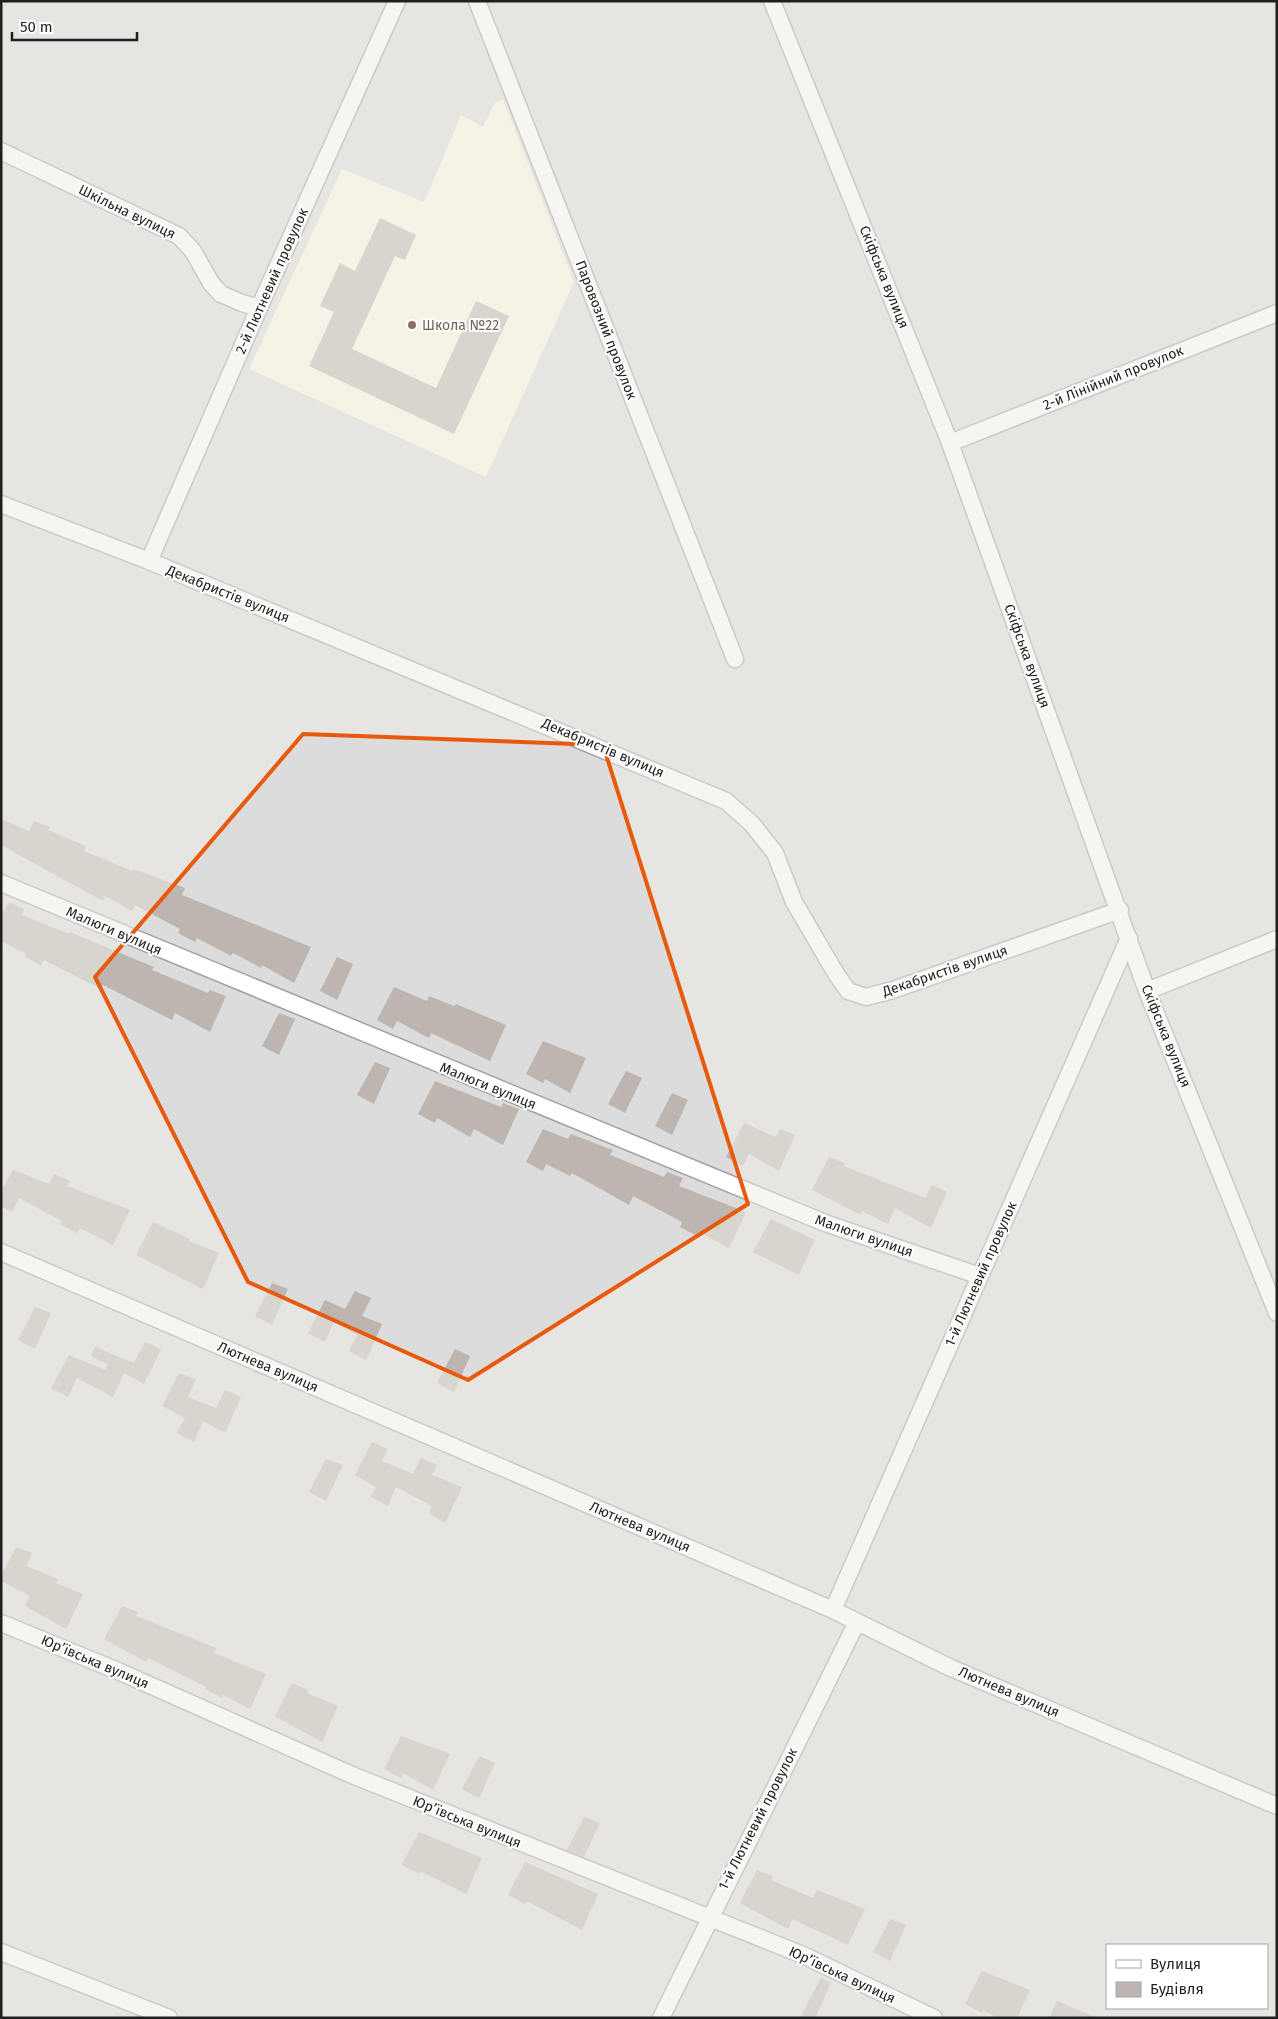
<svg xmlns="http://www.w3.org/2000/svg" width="1278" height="2019" viewBox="0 0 1278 2019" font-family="'Fira Sans',sans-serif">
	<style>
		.residential { fill: #dddcdc; fill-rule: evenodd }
		.education { fill: #fbfae3 }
		.building { fill: #bcb5b0 }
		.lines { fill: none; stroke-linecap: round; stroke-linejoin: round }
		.street-casing { stroke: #a0a0a0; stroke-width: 19 }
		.street { stroke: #fff; stroke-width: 16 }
		.marked { fill: none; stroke: #e8590c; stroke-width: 4; stroke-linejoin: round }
		.education-dot { fill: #8d6e63; stroke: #fff; stroke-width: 2 }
		.labels { text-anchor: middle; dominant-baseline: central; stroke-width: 4; stroke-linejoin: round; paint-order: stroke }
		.street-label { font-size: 14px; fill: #1f1f1f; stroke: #fff }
		.education-label { font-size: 14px; fill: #785e54; stroke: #fff; text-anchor: start }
	</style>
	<rect width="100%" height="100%" fill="#efece7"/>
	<path class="residential" d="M1 1H1277V2018H1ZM1107 1945H1267V2008H1107Z"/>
	<path class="education" d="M503 99 574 282 486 477 249 369 342 169 424 202 461 115 483 127 495 103Z"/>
	<path class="building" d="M380 218 416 235 405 260 395 256 352 349 436 388 476 301 509 316 454 434 309 366 334 312 320 306 340 263 355 271Z
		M1 819 29 831 34 821 50 827 48 830 86 846 84 851 132 871 133 869 185 888 182 895 311 947 294 983 262 965 261 968 233 953 231 956 197 938 195 942 178 933 180 929 135 905 132 911 105 896 103 901 1 845Z
		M9 902 24 909 22 915 69 934 70 932 154 967 152 970 208 993 210 990 226 996 210 1032 175 1013 172 1020 103 985 101 989 44 960 41 966 24 956 26 954 1 941V916Z
		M337 957 353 964 337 1000 320 991Z
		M394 987 427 1001 429 996 454 1006 456 1004 506 1025 490 1061 431 1033 429 1038 397 1021 393 1029 377 1020Z
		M279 1013 295 1019 279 1055 262 1046Z
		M543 1041 586 1058 570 1093 545 1079 543 1083 526 1074Z
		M375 1062 390 1068 374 1104 357 1095Z
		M626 1071 642 1078 625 1113 608 1104Z
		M435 1081 501 1107 503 1103 519 1109 503 1145 474 1129 470 1137 437 1118 435 1123 418 1114Z
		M672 1093 688 1100 672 1135 655 1126Z
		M744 1123 776 1137 780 1129 795 1135 779 1171 749 1154 743 1166 726 1157Z
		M543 1129 568 1139 571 1134 597 1144 613 1150 610 1155 664 1177 667 1172 683 1178 679 1186 746 1212 729 1248 699 1232 697 1236 680 1227 682 1222 633 1196 629 1205 572 1173 570 1176 546 1164 543 1171 526 1162Z
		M829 1157 845 1163 844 1166 925 1198 932 1185 947 1192 931 1228 895 1208 888 1224 862 1211 861 1215 812 1190Z
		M13 1170 49 1184 54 1174 70 1181 67 1186 130 1210 113 1245 80 1228 77 1233 60 1224 62 1221 19 1198 12 1212 1 1206V1191Z
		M771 1219 815 1240 799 1275 753 1252Z
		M153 1222 190 1239 189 1241 219 1253 203 1289 136 1255Z
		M272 1283 288 1289 272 1325 255 1316Z
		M355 1291 371 1298 362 1316 382 1324 366 1360 349 1351 357 1335 334 1322 325 1342 308 1333 325 1300 345 1309Z
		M35 1307 51 1313 35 1349 18 1340Z
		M145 1342 161 1349 144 1384 124 1373 113 1397 77 1378 68 1397 51 1388 69 1355 105 1370 108 1365 91 1356 95 1347 134 1363Z
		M455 1349 470 1356 454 1392 437 1383Z
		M179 1373 196 1379 188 1397 216 1408 225 1390 241 1397 225 1433 203 1421 194 1442 177 1433 185 1418 162 1406Z
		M372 1442 388 1449 382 1461 413 1474 421 1458 437 1465 432 1475 462 1487 445 1523 429 1514 432 1506 396 1487 388 1506 371 1497 376 1487 355 1475Z
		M326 1459 343 1465 326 1501 309 1492Z
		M16 1547 32 1553 26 1566 58 1579 56 1583 83 1594 66 1629 25 1606 30 1596 1 1581V1576Z
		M122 1606 138 1612 136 1616 216 1648 214 1653 266 1674 250 1709 223 1695 222 1698 205 1689 206 1687 148 1658 146 1662 104 1639Z
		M292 1683 308 1690 307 1693 338 1706 322 1742 275 1716Z
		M401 1736 450 1754 433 1790 403 1773 401 1778 384 1769Z
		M479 1756 495 1763 479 1798 462 1789Z
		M584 1817 600 1823 584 1857 567 1850Z
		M419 1832 482 1858 466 1894 420 1871 419 1874 402 1865Z
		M525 1862 598 1894 582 1930 527 1901 525 1904 508 1895Z
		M757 1870 773 1876 771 1880 813 1898 817 1890 865 1909 848 1945 792 1919 788 1929 740 1903Z
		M890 1919 906 1925 890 1961 873 1952Z
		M982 1971 1030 1990 1017 2018H998L983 2010 982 2013 965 2004Z
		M821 1978 831 1983 815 2018H800Z
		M1057 2001 1097 2018H1049Z"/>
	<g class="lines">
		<g class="street-casing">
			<path id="street" d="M477 1 735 659
				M772 1 950 443 1147 991 1277 1313
				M1 151 179 236 193 251 211 283 221 294 242 303 259 308
				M950 443 1277 313
				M1 504 149 561 726 801 752 824 775 853 794 902 835 972 848 991 866 997 893 990 1120 910
				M149 561 259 308 397 1
				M1 883 825 1223 980 1276
				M1147 991 1277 939
				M1 1252 833 1610 951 1668 1277 1806
				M833 1610 1129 938
				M1 1623 118 1671 352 1775 803 1955 934 2018
				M1 1952 169 2018
				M661 2018 857 1622"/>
		</g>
		<use href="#street" class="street"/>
	</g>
	<path d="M0 0H1278V2019H0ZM303 734 603 745 748 1204 468 1380 248 1282 95 977Z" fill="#efece7" fill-opacity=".55" fill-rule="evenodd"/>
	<path class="marked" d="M303 734 603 745 748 1204 468 1380 248 1282 95 977Z"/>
	<circle class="education-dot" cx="412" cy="325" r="5"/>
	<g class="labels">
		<g class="street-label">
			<text transform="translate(127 212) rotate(26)">Шкільна вулиця</text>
			<text transform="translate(884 277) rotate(68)">Скіфська вулиця</text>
			<text transform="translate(272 281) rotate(-66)">2-й Лютневий провулок</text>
			<text transform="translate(606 330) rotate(69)">Паровозний провулок</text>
			<text transform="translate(1113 378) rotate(-22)">2-й Лінійний провулок</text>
			<text transform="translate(228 594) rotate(22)">Декабристів вулиця</text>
			<text transform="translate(1027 656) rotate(70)">Скіфська вулиця</text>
			<text transform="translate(603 748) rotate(23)">Декабристів вулиця</text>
			<text transform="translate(114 931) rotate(23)">Малюги вулиця</text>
			<text transform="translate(945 971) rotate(-19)">Декабристів вулиця</text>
			<text transform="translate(1166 1036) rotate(68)">Скіфська вулиця</text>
			<text transform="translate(488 1086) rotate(22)">Малюги вулиця</text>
			<text transform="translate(864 1236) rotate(19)">Малюги вулиця</text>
			<text transform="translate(981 1274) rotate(-66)">1-й Лютневий провулок</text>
			<text transform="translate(268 1367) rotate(23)">Лютнева вулиця</text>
			<text transform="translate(640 1527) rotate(23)">Лютнева вулиця</text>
			<text transform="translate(95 1662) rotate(23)">Юр’ївська вулиця</text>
			<text transform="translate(1009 1692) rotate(23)">Лютнева вулиця</text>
			<text transform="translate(758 1819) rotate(-63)">1-й Лютневий провулок</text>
			<text transform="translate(467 1822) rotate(22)">Юр’ївська вулиця</text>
			<text transform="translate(842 1975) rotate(25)">Юр’ївська вулиця</text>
		</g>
		<g class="education-label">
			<text x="422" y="325">Школа №22</text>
		</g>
	</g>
	<rect width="1278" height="2019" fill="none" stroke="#1f1f1f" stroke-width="5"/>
	<rect x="1106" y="1944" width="162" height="65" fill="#ffffff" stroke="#a5a5a5"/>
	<rect x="1116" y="1960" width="25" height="8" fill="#ffffff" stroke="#a5a5a5"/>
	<text x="1150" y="1969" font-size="15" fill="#1f1f1f">Вулиця</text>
	<rect x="1116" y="1982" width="25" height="15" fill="#bcb5b0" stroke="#a5a5a5"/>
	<text x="1150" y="1994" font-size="15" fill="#1f1f1f">Будівля</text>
	<path d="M12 32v8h125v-8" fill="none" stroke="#1f1f1f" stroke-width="2.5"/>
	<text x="20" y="32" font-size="15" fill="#1f1f1f" stroke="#ffffff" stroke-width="4" paint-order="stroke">50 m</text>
</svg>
